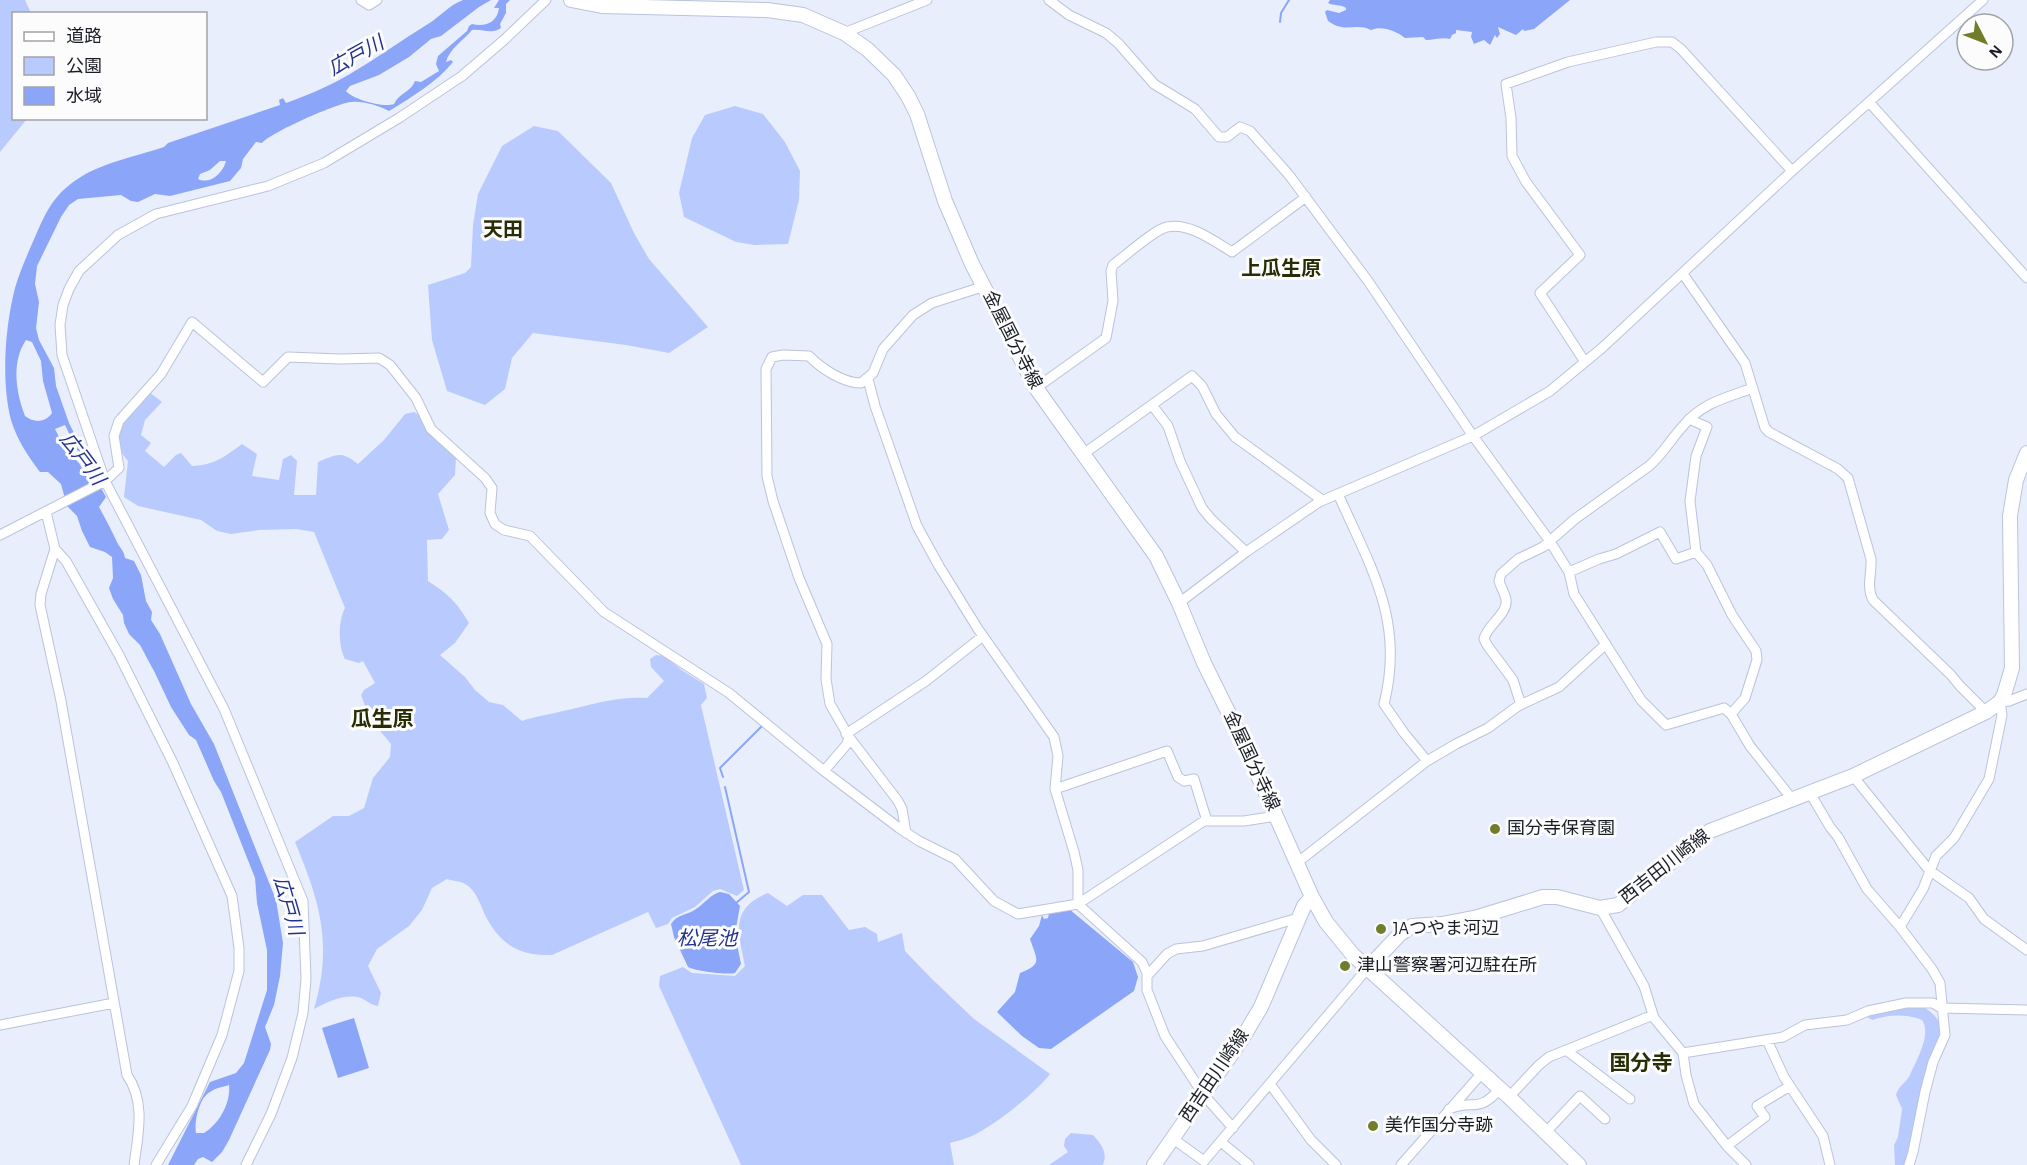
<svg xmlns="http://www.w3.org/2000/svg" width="2027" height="1165" viewBox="0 0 2027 1165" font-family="'Alegreya Sans','Noto Sans JP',sans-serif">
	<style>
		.green { fill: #b9cbfe }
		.water { fill: #8ba5f8; fill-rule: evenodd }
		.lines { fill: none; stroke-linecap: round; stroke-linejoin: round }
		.stream { stroke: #8ba5f8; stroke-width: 2 }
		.street-casing { stroke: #bbc3da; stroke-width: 11 }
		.secondary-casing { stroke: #bbc3da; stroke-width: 16 }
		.street { stroke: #fff; stroke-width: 9 }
		.secondary { stroke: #fff; stroke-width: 14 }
		.poi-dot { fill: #717d2a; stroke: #fcfcfc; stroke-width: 2 }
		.labels { text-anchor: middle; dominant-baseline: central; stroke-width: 6; stroke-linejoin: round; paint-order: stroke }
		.street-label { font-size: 18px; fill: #1a1d25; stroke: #fcfcfc }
		.poi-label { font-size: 18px; fill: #1a1d25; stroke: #fcfcfc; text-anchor: start }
		.water-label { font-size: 20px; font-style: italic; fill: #233290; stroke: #fcfcfc }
		.neighbourhood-label { font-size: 20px; font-weight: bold; fill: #272d04; stroke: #fcfcfc }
		.quarter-label { font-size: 21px; font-weight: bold; fill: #272d04; stroke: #fcfcfc }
	</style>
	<rect width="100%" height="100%" fill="#e9eefd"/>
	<path class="green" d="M0 0H25L31 13 14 14V118L27 119 0 152Z
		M735 106 763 114 785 142 800 171 799 200 788 244 755 245 736 242 684 217 679 193 692 138 705 115Z
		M534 126 558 131 611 183 634 233 649 259 708 327 669 353 626 345 533 333 512 358 505 389 485 405 447 391 432 340 428 285 465 273 471 267 473 225 478 194 502 146Z
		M149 392 162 402 145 420 141 435 151 443 145 451 164 467 176 455 181 453 192 466C215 465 224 457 242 444L257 454 252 476 279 480 283 459 291 455 297 461 294 495H316L318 462C338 454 341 451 358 464L384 440 405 414 414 412 420 415 456 457 455 475 438 494 449 530 442 539 427 540 428 581C448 594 457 602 469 623L455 643 440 655 465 677 475 690 489 702 503 705 522 721C535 716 549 715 563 711 590 705 618 696 647 698L664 681 651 667 650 659 656 655 664 656 683 671 704 684 707 698 701 705 744 890 737 896 720 889 713 891 695 907 672 918 668 924 656 928 648 912 552 955C520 956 500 945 485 915 480 904 476 890 465 884 461 881 453 881 447 879L432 888 422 910 409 926 377 949 368 966 381 993 378 1006C370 1005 368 1001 361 998 344 993 328 1002 314 1009 333 944 320 902 295 842L333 816H349L364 808 373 778 390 757 391 744 370 719 361 695 364 690 375 683 363 661 359 663 345 659C338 646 338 621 345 608L314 532 296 529 259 530 231 534 217 531 201 520 138 506 124 497 128 461C103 434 131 413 149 392Z
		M768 893 787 906 803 895H822L849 930 865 927 877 934 878 942 902 933 905 951 932 979 974 1019 1050 1074C1036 1093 993 1126 972 1136 965 1139 957 1141 950 1143L954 1165H741L659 986 660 976 683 967 692 973 735 976 745 966C738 932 730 908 768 893Z
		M1921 1006C1933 1012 1941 1020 1942 1034L1906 1165H1895L1894 1145 1898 1137 1902 1109 1896 1095C1898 1086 1906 1083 1910 1075 1916 1061 1932 1034 1922 1020 1907 1014 1889 1014 1873 1020L1868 1018 1869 1014Z
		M1071 1133 1093 1135C1101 1144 1108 1152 1103 1165H1049L1068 1152 1064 1146 1065 1139Z"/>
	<path class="water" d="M463 0H491L479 7 441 36 431 39 409 57 379 75 350 86 346 91C352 99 383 108 394 104 399 93 411 92 415 81L421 82 439 71 436 64 438 56 467 31 469 26 472 24C485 27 497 23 499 8H494L499 0H510L506 4V13L500 24 501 28C492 35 481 28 472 30 464 40 449 49 446 62L451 60 453 62C437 82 412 97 389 111 379 106 364 101 352 102 339 102 270 133 262 143L256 142 243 159 241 168 230 181 170 196 155 194 138 202 131 201 121 195 78 199 69 205 61 217 37 266 35 284 39 302 36 328 39 340 54 368 56 386 69 423 85 455 77 450 65 425 55 429 65 449 79 463 92 484 101 488 106 497 99 507C105 518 111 529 116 540 119 547 124 550 125 558L134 561 141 575 146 601 152 612 151 620 160 634 191 704 214 744 276 900 283 943 280 976 274 1005 265 1027 271 1044 270 1050 229 1140 222 1152 212 1162 203 1157 198 1159 194 1165H168L210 1082 236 1073 244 1063 267 990V950L257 903 255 878 221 792 214 781 196 740 189 735 171 707 155 673 140 645 129 634 124 623 123 615 113 599 109 588 113 578 112 557 105 552 90 547 82 531 77 516 67 506 61 484 48 472H40C28 456 17 440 11 420 1 381 5 327 15 288 20 271 28 253 35 237 43 218 51 200 67 187 93 164 131 158 164 147L168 143 280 105 279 100 283 98 286 103C308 95 330 86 350 74 377 58 402 40 428 24 441 16 449 5 463 0ZM220 161H226C223 173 210 185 198 179L200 174 210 170ZM26 340 32 342 41 361 43 381 52 413C45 423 34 423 25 416 16 393 11 362 26 340ZM229 1085C231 1103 219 1124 204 1133H196C194 1122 199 1098 210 1092 215 1088 223 1087 229 1085Z
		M1330 0H1570L1534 29 1524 31 1523 29 1516 35 1498 27 1500 34 1497 38 1495 35 1490 45 1484 40 1474 44 1471 37 1472 32 1456 30V33L1452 35 1450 39C1443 37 1434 40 1426 40L1423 37 1405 38C1397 31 1381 25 1371 30 1355 22 1346 34 1328 21L1325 12 1327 10 1339 13 1346 10V8C1341 4 1333 6 1328 3Z
		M720 892 729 894 740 906 735 934 741 964 735 973C727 975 695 971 688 967L674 937 671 924C677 914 688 915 696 909 705 903 710 895 720 892Z
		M1069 909 1133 962 1138 977 1134 991 1051 1049 1039 1048 1022 1036 997 1012 1015 992 1020 973C1043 964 1037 960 1030 939L1039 926 1042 915 1044 919 1048 918 1049 913Z
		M354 1018 369 1068 338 1078 322 1028Z"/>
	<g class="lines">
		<path class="stream" d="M1280 22 1281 13 1289 0
			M723 777 720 768 762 726
			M725 787 749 892 736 903"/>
		<g class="street-casing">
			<path id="street" d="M361 0 369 5 377 0
				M1049 0 1069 15 1106 33 1118 43 1154 84 1195 109 1219 137H1227L1240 127 1250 131 1289 175 1368 281 1473 436 1549 540 1569 572 1574 594 1641 700 1666 725 1724 708 1731 714 1750 746 1792 799
				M844 33 927 0
				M1869 102 2027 278
				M1683 274 1745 363 1765 428 1769 432 1838 469 1848 478 1871 559C1872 573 1866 587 1873 600L1951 675 1960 686 1986 712
				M1585 362 1540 293 1580 255 1526 182 1512 156 1511 118 1506 84 1568 62 1656 42H1672L1681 49 1792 171
				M868 379 875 406 917 526 939 566 978 629 1054 737 1058 756 1055 789 1074 852 1078 870V904L1142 962 1147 973V990L1165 1036 1203 1094 1233 1128
				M1036 388 1106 338 1113 301 1111 271 1113 265C1124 257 1155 229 1167 227 1189 222 1214 241 1232 252L1306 197
				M1152 405 1168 426 1180 461 1202 508 1211 519 1246 552
				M1689 419 1707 427 1696 456 1690 501 1696 552 1707 565 1732 615 1756 651 1757 660 1745 698 1731 714
				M1082 455 1192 376 1202 386 1216 414 1235 437 1322 500
				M1338 494C1371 568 1405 621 1384 704L1404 733 1427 761
				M46 512 55 549 41 594 40 605 61 701 127 1075C146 1102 138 1135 134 1165
				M0 535 105 481 119 468 114 436 119 421 161 374 192 322 263 382 288 357 340 359 379 358 390 365 416 398 431 429 485 478 492 488 490 513 495 524 504 530 530 536 604 612 729 693 824 771 899 828 919 841 955 859 994 901 1018 914 1078 904 1204 821H1244L1276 816
				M55 549 66 561 119 655 173 763 232 896 239 948V971L222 1035 192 1106 156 1165
				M1569 572 1599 559 1616 554 1660 532 1676 559 1696 552
				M1179 603 1246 552 1319 502 1473 436 1550 391 1602 348 1792 171 1983 0
				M1521 705 1513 680 1487 645 1484 639C1487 625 1508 614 1506 600 1505 593 1501 588 1499 581L1501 574 1518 559 1543 547 1575 519 1649 466C1663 454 1671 439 1683 426 1702 403 1725 398 1753 388
				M846 734 926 681 983 636
				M849 737 898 801 902 809 906 833
				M824 771 847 744 849 737 830 704 826 679 827 644 799 578 773 501 767 476 766 369 772 357 783 355 809 356C822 369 843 383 861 383L873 373 883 349 913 315 932 303 985 286
				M1853 776 1929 870 1969 898 1984 919 2027 950
				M1055 789 1167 751 1178 777 1184 781 1194 779 1207 821
				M1810 793 1830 827 1838 837 1867 889 1900 927 1932 969 1940 983 1945 1035 1933 1062 1925 1092 1913 1152 1909 1165
				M1298 862 1427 761 1456 744 1488 728 1518 706 1559 687 1606 644
				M1600 908 1644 986 1654 1018 1683 1053 1686 1075 1694 1104 1727 1146 1746 1165
				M1900 927 1923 889 1936 856 1954 838 1989 779 2002 715 2000 702 2009 701 2027 694
				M1147 976 1167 954 1176 949 1203 946 1298 918
				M0 1025 114 1003
				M1767 1040 1784 1077 1823 1136 1830 1165
				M1566 1050 1630 1099
				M1683 1053 1783 1037 1805 1025 1847 1020 1868 1011 1906 1003H1933L1941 1008 2027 1010
				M1270 1084 1311 1140 1336 1165
				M1509 1097 1539 1065 1549 1057 1653 1015
				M1449 1109C1475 1099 1477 1114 1500 1089
				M1546 1132 1580 1096 1605 1119
				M1172 1138 1204 1161 1367 969
				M1221 1142 1249 1165
				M1727 1146 1765 1117 1757 1106 1790 1086
				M246 1165 271 1114 292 1058 303 1013 306 979 303 901 224 709 105 481 62 355 60 325 63 305 69 289 79 271 118 235 156 214 268 186 324 163 399 118 462 76 504 40 546 0
				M1401 1165 1482 1073"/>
		</g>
		<g class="secondary-casing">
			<path id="secondary" d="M571 0 602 6 767 10 803 15 844 33 867 49 894 75 908 96 917 114 945 201 972 264 1036 388 1156 556 1179 603 1204 663 1243 742 1312 897 1326 922 1353 955 1509 1097 1579 1165
				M1367 969 1400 934 1412 926 1442 924 1478 917 1543 897H1557L1600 908 1618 905 1710 831 1853 776 1986 712 2000 702 2004 695 2012 668 2010 516 2016 480 2027 453
				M1154 1165 1242 1039 1261 1007 1304 906 1312 897"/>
		</g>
		<use href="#street" class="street"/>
		<use href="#secondary" class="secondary"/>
	</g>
	<g class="poi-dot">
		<circle cx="1495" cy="829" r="6"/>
		<circle cx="1381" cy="929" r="6"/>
		<circle cx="1345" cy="966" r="6"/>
		<circle cx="1373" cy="1126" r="6"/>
	</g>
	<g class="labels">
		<g class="street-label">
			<text transform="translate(1012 340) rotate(63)">金屋国分寺線</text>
			<text transform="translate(1251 761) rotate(65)">金屋国分寺線</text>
			<text transform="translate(1665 867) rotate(-38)">西吉田川崎線</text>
			<text transform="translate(1215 1076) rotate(-56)">西吉田川崎線</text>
		</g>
		<g class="poi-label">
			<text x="1507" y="829">国分寺保育園</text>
			<text x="1393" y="929">JAつやま河辺</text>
			<text x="1357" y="966">津山警察署河辺駐在所</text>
			<text x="1385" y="1126">美作国分寺跡</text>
		</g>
		<g class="water-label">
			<text transform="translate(356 56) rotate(-29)">広戸川</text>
			<text transform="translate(82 459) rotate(53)">広戸川</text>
			<text transform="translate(288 906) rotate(74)">広戸川</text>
			<text x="707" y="939">松尾池</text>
		</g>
		<g class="neighbourhood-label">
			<text x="503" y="230">天田</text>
			<text x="1281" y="269">上瓜生原</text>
		</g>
		<g class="quarter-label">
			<text x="382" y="719">瓜生原</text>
			<text x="1641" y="1063">国分寺</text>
		</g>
	</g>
	<rect x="12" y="12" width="195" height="108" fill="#fcfcfc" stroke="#a2a3a6" stroke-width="1.5"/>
	<rect x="24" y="32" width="30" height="9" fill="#ffffff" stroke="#a2a3a6" stroke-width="1.5"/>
	<text x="66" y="42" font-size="18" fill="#1a1d25">道路</text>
	<rect x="24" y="57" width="30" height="18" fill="#b9cbfe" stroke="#a2a3a6" stroke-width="1.5"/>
	<text x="66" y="72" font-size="18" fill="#1a1d25">公園</text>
	<rect x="24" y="87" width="30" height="18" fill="#8ba5f8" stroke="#a2a3a6" stroke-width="1.5"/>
	<text x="66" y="102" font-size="18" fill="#1a1d25">水域</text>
	<g transform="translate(1985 42) rotate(132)"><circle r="28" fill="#fcfcfc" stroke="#a2a3a6" stroke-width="1.5"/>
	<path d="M0-4.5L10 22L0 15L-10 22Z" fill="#717d2a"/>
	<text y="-9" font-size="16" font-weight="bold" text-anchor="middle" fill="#1a1d25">N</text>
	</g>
</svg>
